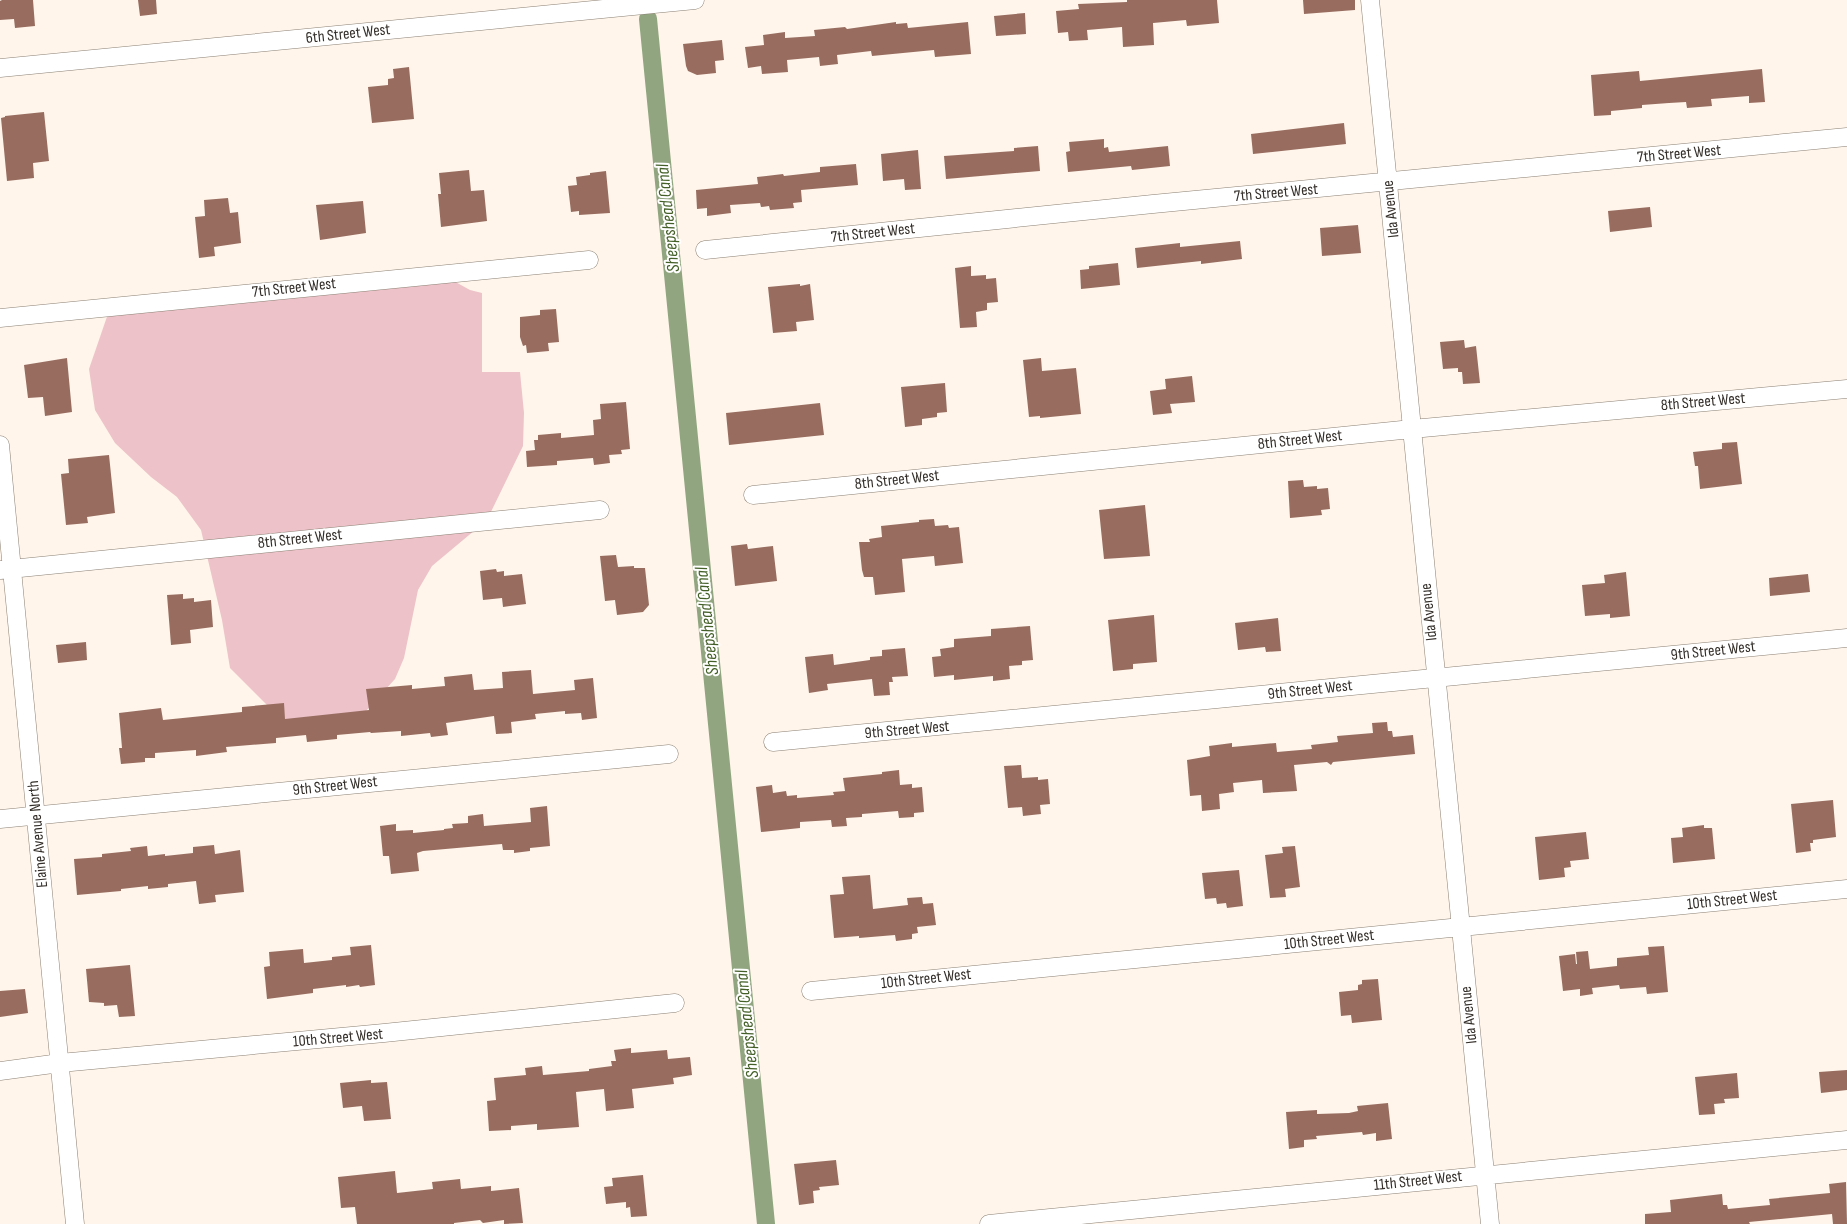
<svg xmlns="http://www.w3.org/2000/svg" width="1847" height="1224" viewBox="0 0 1847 1224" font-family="'Sofia Sans Condensed',sans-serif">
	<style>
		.green { fill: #edc2c9 }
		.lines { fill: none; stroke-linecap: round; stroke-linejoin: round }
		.canal { stroke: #91a680; stroke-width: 18 }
		.building { fill: #986d60 }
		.minor-casing { stroke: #8b8074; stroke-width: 19 }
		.minor { stroke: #fff; stroke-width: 18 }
		.labels { text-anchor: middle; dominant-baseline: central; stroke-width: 4; stroke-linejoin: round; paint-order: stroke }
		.street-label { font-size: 16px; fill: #332e29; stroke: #fff }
		.water-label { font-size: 18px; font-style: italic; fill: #446028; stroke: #fff }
	</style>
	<rect width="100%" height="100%" fill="#fff5ea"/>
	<path class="green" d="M441 274 470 290 482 293V372H520L524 413 523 446 487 520 432 566 418 590 404 658 395 679 366 711 285 723 230 668 222 620 201 530 177 497 151 477 115 443 95 410 89 369 111 305Z"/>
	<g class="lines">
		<path class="canal" d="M648 19 766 1224"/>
	</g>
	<path class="building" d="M2 0H33L35 26 15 28 14 19 0 20V1Z
		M138 0H156L157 14 140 16Z
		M1127 0H1217L1219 23 1187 26 1186 20 1153 23 1154 45 1123 47 1122 27 1087 30 1088 40 1069 41 1068 32 1058 33 1056 11 1079 9 1078 4 1127 2Z
		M1303 0H1355V10L1304 14Z
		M1025 13 1026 34 996 36 994 16Z
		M896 22V24L907 23 908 28 968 22 971 54 935 57 934 50 872 56 871 51 837 55 838 64 820 66 819 57 787 60 788 72 762 74 761 66 748 68 745 47 764 45 763 35 785 32V38L815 36 814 30 845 27 847 29Z
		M722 40 724 60 715 61 716 73 697 75 688 71 686 66 683 44Z
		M409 67 414 119 372 123 368 87 388 85V79L394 78 393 69Z
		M1762 69 1765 102 1749 103V96L1711 99 1712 106 1687 108 1686 102 1669 103 1642 105V108L1611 111V115L1594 116 1591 75 1639 71 1640 81Z
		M44 112 49 161 33 163 34 178 7 181 1 118 5 117V116Z
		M1344 123 1346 144 1253 154 1251 134Z
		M1104 139V148L1108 147 1109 152 1168 146 1170 166 1132 170 1131 166 1068 172 1066 152 1070 151 1069 142Z
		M1038 146 1040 171 946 179 944 156 1014 151V148Z
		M918 150 921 189 905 190 904 179 883 181 881 154Z
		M856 164 858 185 801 190 802 202 793 203 794 208 770 210 769 206 761 207 760 203 730 205 731 213 707 216V208L697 209 696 190 758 184 757 177 783 174 784 176 820 172V167Z
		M469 170 471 191 484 190 487 221 441 227 438 194H441L439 173Z
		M606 171 610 213 579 215V211L571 212 568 186 577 185 576 177 590 175V173Z
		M228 198 230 213 238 212 241 243 214 247 215 256 199 258 195 217 205 216 204 200Z
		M363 201 366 233 320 240 316 205Z
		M1650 207 1652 227 1610 232 1608 211Z
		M1358 225 1361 253 1322 256 1320 228Z
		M1240 241 1242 259 1201 264V261L1137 268 1135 248 1180 243V247Z
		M1118 263 1120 285 1081 289 1080 270 1089 269V266Z
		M971 266V276L986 275V279L996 278 998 302 987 303V310L976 312 977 327 960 328 955 268Z
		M800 284V286L810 284 814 320 796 322 797 331 773 333 768 287Z
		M556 309 559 342 548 343 549 351 527 353 526 345 523 346 520 337V317L540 315V310Z
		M1464 340 1465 348 1476 346 1480 383 1463 384 1462 372H1458V368L1443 369 1440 342Z
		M67 358 72 412 45 416 43 397 28 398 24 365Z
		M1041 358 1042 371 1076 368 1081 414 1040 418V416L1029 417 1023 360Z
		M1192 376 1195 402 1170 404 1172 413 1153 415 1150 391 1166 389 1165 379Z
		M945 383 947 412 937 413V417L922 419V425L905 427 901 387Z
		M626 402 630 449 621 450 622 454 609 455 610 463 594 465 593 458 557 461V465L527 467 526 451 535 450 534 440H538V435L561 433V438L594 435 593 420 601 419 600 404Z
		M820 403 824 435 729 445 726 413Z
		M1737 442 1742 484 1700 489 1698 466H1695L1693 452 1722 449V443Z
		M109 455 115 513 87 517 88 523 66 525 61 474 69 473 68 459Z
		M1303 480 1304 487 1317 486V489L1328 488 1330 509 1321 510 1322 515 1290 518 1288 481Z
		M1145 505 1150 556 1104 559 1099 510Z
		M934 519 935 526 948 525 949 528 959 527 963 563 935 566 934 556 902 559 905 592 875 595 873 577H864L862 570 859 542H870L869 539 882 537 881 526 919 522V520Z
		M747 544 748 549 773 546 777 581 735 586 731 546Z
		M616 555 618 567 634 566V568H645L649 605 643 612 617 615 615 600 605 601 600 556Z
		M496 569 497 572 504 571V576L522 574 526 604 503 607 502 598 483 600 480 571Z
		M1626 572 1630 616 1610 618V614L1585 616 1582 585 1605 583 1604 575Z
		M1808 574 1810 592 1770 596 1769 578Z
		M183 594V599L194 598V602L211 600 213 627 190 630 191 643 171 645 167 595Z
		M1154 615 1157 662 1133 664V669L1113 671 1108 620Z
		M1278 618 1281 651 1266 652 1265 647 1238 650 1235 623Z
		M1030 626 1033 660 1022 661V665L1009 666 1010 679 993 681V676L954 680V675L934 677 932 657 941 656 940 649 954 647V639L991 636V629Z
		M86 642 87 660 58 663 56 645Z
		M905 648 908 676 892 677 893 682H889L890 695 874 696 872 679 827 684 828 690 809 693 805 657 833 654 834 665 870 660V657L882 656V650Z
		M531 670 533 694 575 690 574 680 593 678 597 718 582 720 581 713 565 714V711L535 714 536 719 511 722 512 733 496 734 494 716 446 723 448 735 431 737 430 733 401 736V731L371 733 370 732 337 735V739L307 742 306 735 276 738V743L226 747 227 752 196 756V750L155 753V758H145V762L121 764 119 748H122L119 713 161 708 163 720 242 712V707L284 703 285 719 369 710 366 689 412 685V689L445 686 444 677 472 674 474 690 503 688 502 672Z
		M1387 722 1388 731H1392L1393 737 1413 735 1415 754 1333 762 1331 765 1327 762 1294 765 1297 791 1263 793 1262 780 1233 783 1234 792 1219 794 1220 809 1202 811 1201 795 1190 796 1187 760 1210 756 1209 746 1232 743V747L1276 743 1277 752 1312 749 1311 745 1338 742 1337 736 1373 733 1372 723Z
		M1021 765 1022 778 1038 777V780L1048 779 1050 804 1040 805 1041 814 1023 816 1022 807 1008 808 1004 766Z
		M899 770 900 785 912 784V788L922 787 924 812 914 813V817L899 818 898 811 862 814V817L846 818 847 826 832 827 831 820 800 822V828L761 832 756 787 772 785 773 793 786 791 787 796 797 795V798L834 795 833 792 845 791 843 778 882 774V772Z
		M1833 800 1836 837 1813 840V843H1810L1811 851 1796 853 1791 804Z
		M547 806 550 846 530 848V851L514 853V850H503L502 844 423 851 417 853 419 871 391 874 389 856H383L380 826 396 824V831L413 830V833L444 830V829L453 828 452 824 468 823V816L483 814 484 826 531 822 530 808Z
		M1704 825V828H1712L1715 859 1673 863 1671 838 1683 837 1682 828Z
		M1586 832 1589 859 1570 861 1571 867 1564 868 1565 877 1539 880 1535 837Z
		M214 845 215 854 240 850 244 892 215 895 216 902 199 904 196 881 168 884V887L148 889V886L121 889V891L77 895 74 859 102 857V854L131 851 130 848 147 846 148 856 165 854V856L193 853V847Z
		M1295 846 1300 887 1285 889 1286 897 1270 898 1265 855 1283 853 1282 847Z
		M1239 870 1243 906 1227 908 1226 903 1217 904 1216 898 1205 899 1202 873Z
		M870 875 873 909 908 905 907 898 922 897 923 904 933 903 936 925 917 927 918 933 912 934V939L896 941 895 935 859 938V936L834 938 830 895 844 894 842 877Z
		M371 945 375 985 360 987 359 985 346 987V985L313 989V993L267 999 264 967 270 966 269 952 303 949 304 963 332 960V957L351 955 350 947Z
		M1664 946 1668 992 1647 994 1646 987 1620 989 1619 985 1592 988 1593 994 1580 996V989L1563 991 1559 956 1575 954 1576 964H1577L1576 952 1588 951 1590 969 1617 966V958L1649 955 1648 947Z
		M130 965 135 1016 119 1017 117 1005 104 1006V1003L89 1002 86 969Z
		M1378 979 1382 1020 1352 1023 1351 1015 1341 1016 1339 992 1358 990V985L1362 984V980Z
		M25 989 28 1013 0 1017V991Z
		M631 1048V1053L667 1050 668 1059 690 1057 692 1075 673 1078 674 1084 632 1089 634 1108 606 1111 604 1089 576 1092 579 1127 537 1130V1124L511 1126V1130L489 1131 487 1101 496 1100 494 1078 526 1075 525 1068 542 1066 543 1075 589 1071V1069L612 1066 611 1061H616L614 1050Z
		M1847 1070V1090L1821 1093 1819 1072Z
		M1737 1073 1739 1098 1724 1099 1725 1103 1714 1104 1715 1114 1699 1115 1695 1077Z
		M371 1080V1083L387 1082 391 1119 364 1121 362 1106 343 1108 340 1083Z
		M1388 1103 1392 1139 1376 1141V1133L1363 1135 1362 1132 1316 1136 1317 1139 1304 1140V1147L1289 1149 1286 1112 1317 1110V1114L1349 1113 1358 1111 1357 1106Z
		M836 1160 839 1185 819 1187 820 1190 813 1191 814 1203 799 1205 794 1164Z
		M395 1171 397 1193 433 1189 432 1182 460 1179 461 1189 491 1186V1191L519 1188 523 1223 504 1224V1220L483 1223 480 1220 454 1223V1224H357L355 1207 341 1208 338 1177Z
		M643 1175 647 1216 631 1217 630 1207 626 1208V1202L606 1204 604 1187 613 1186 612 1178Z
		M1846 1182 1847 1224H1833L1832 1214 1749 1222 1750 1224H1645V1214L1671 1212 1670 1200 1722 1194 1723 1205H1727L1728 1209 1770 1205 1769 1199 1830 1193 1829 1184Z"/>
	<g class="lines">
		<g class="minor-casing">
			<path id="minor" d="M1370 0 1490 1224
				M0 68 695 0
				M705 250 1153 204 1847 137
				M0 318 589 260
				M0 445 75 1224
				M753 495 1412 429 1847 389
				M0 570 600 510
				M773 742 1847 638
				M0 819 669 754
				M811 991 1847 889
				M0 1071 60 1063 384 1033 675 1003
				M989 1224 1847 1140"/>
		</g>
		<use href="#minor" class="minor"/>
	</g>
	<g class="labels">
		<g class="street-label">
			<text transform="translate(348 34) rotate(-6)">6th Street West</text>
			<text transform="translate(1679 154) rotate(-5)">7th Street West</text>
			<text transform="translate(1276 193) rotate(-5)">7th Street West</text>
			<text transform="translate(1391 209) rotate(-96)">Ida Avenue</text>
			<text transform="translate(873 233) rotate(-6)">7th Street West</text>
			<text transform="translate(294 288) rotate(-6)">7th Street West</text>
			<text transform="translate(1703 402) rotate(-5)">8th Street West</text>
			<text transform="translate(1300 440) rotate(-6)">8th Street West</text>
			<text transform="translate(897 480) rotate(-6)">8th Street West</text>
			<text transform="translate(300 539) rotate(-6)">8th Street West</text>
			<text transform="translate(1429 612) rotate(-96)">Ida Avenue</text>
			<text transform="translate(1713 651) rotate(-6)">9th Street West</text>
			<text transform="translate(1310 690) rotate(-6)">9th Street West</text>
			<text transform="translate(907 730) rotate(-5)">9th Street West</text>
			<text transform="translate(335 786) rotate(-6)">9th Street West</text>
			<text transform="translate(38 834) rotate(-95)">Elaine Avenue North</text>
			<text transform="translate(1732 900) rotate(-6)">10th Street West</text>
			<text transform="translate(1329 940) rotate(-6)">10th Street West</text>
			<text transform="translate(926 979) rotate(-6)">10th Street West</text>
			<text transform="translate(1469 1015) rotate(-96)">Ida Avenue</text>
			<text transform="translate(338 1038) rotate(-5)">10th Street West</text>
			<text transform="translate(1418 1181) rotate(-6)">11th Street West</text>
		</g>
		<g class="water-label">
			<text transform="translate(668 218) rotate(-96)">Sheepshead Canal</text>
			<text transform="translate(707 621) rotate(-96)">Sheepshead Canal</text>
			<text transform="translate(747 1024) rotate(-96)">Sheepshead Canal</text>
		</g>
	</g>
</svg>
